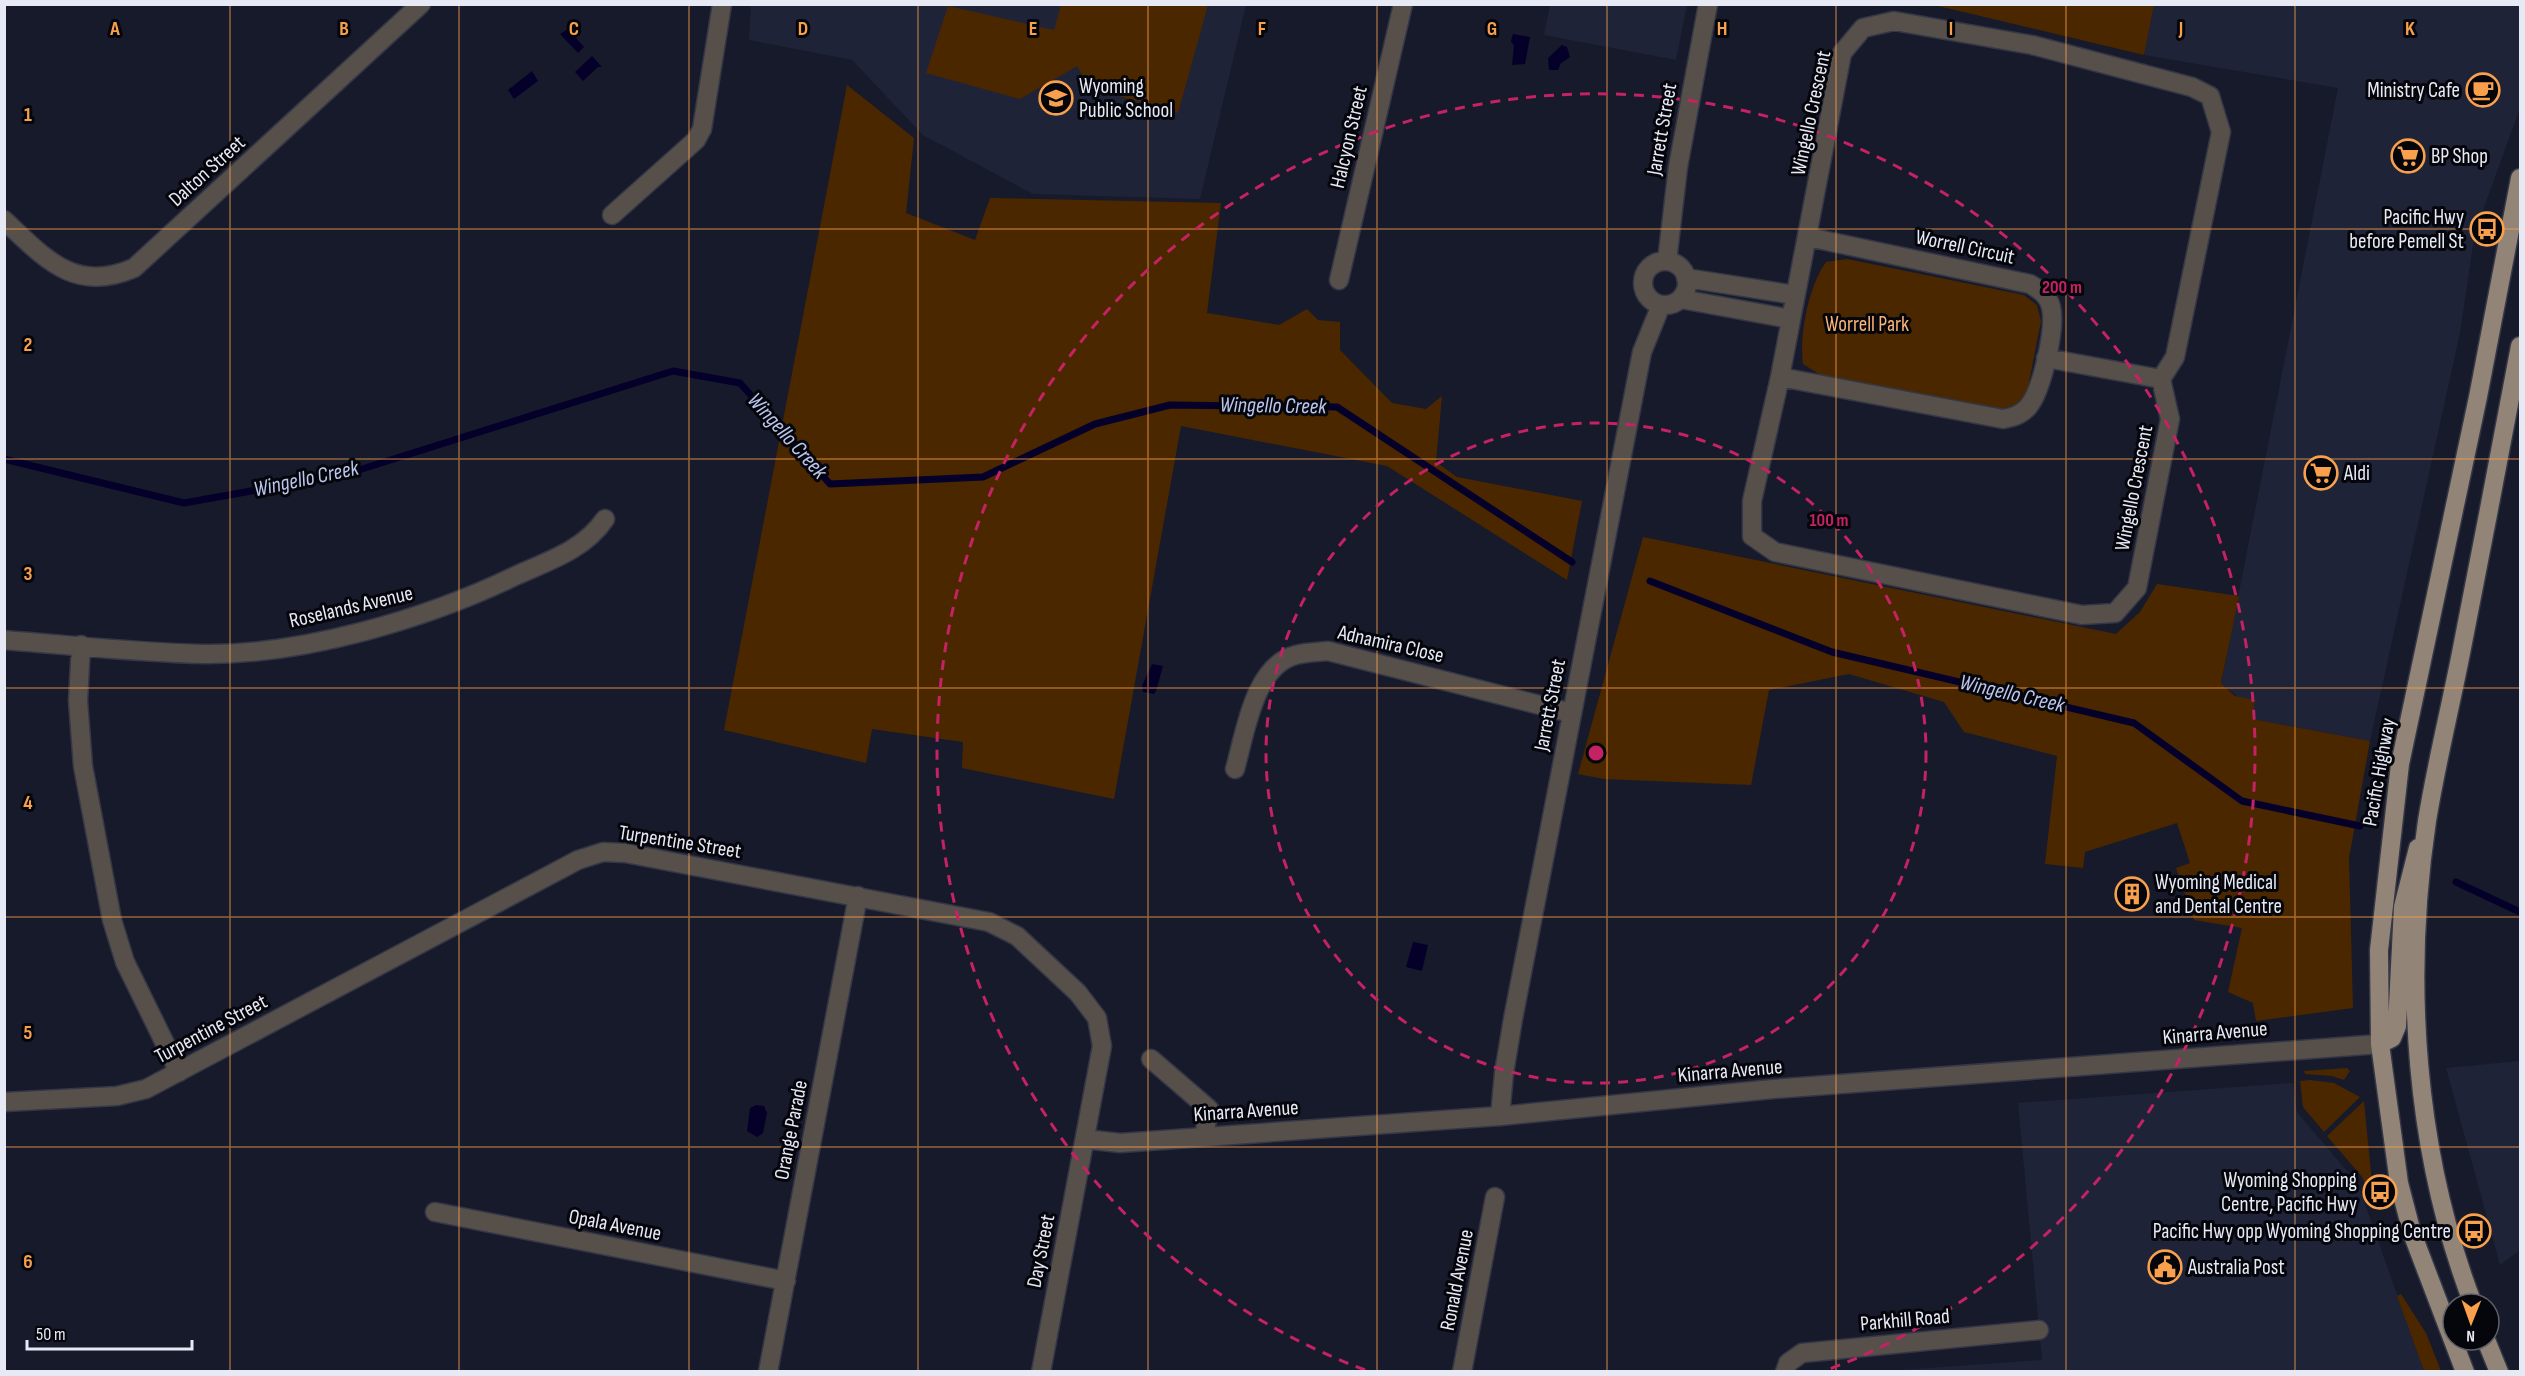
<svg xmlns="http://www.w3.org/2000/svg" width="2525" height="1376" viewBox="0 0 2525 1376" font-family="'Sofia Sans Condensed',sans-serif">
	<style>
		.built { fill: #1e2338 }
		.green { fill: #4b2700 }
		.water { fill: #04002a }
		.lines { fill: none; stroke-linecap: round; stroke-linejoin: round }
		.stream { stroke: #04002a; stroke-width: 7 }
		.minor-casing { stroke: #343746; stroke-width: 21 }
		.tertiary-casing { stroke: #343746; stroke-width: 21 }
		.primary-casing { stroke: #343746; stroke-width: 21 }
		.minor { stroke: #57504a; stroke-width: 18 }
		.tertiary { stroke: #57504a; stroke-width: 18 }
		.primary { stroke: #938478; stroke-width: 18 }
		.grid { fill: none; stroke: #f9a04d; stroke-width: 1.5; stroke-opacity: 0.55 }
		.ring { fill: none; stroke: #c42263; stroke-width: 3; stroke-dasharray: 10 8 }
		.labels { text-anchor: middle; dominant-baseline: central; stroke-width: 6; stroke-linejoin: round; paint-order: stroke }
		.poi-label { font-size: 21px; fill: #e7eaf5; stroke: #05060c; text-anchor: start }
		.street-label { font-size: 21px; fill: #e7eaf5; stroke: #05060c }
		.park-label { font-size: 21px; fill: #fcb477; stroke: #05060c }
		.water-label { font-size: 22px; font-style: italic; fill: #bcc6ee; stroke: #05060c }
		.grid-label { font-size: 20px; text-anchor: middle; font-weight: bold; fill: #f9a04d; stroke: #05060c; stroke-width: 6; stroke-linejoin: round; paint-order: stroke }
		.centre { fill: #c42263; stroke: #05060c; stroke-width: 3 }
		.ring-label { font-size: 18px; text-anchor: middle; font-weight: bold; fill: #c42263; stroke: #05060c; stroke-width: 6; stroke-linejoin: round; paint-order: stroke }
	</style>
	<rect width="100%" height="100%" fill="#171a2a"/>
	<path class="built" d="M751 5H1246L1200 199 1033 194 923 135 852 60 749 40Z
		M1550 5H1687L1676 60 1544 35Z
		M2154 5H2520V108L2475 232 2460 333 2370 741 2252 719 2235 694 2221 684 2338 88 2144 55Z
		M2520 1061V1250L2500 1265 2446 1068Z
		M2293 1083 2297 1112 2358 1184 2424 1371 1874 1372 2042 1360 2018 1103Z"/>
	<path class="green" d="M1061 5H1208L1178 113 1090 88 1077 66 1020 99 926 73 948 6 1054 30Z
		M1934 5H2154L2144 55Z
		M847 85 914 138 906 213 975 240 990 198 1221 203 1207 313 1279 325 1307 309 1318 320 1340 322V350L1392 403 1426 409 1442 396 1436 462 1457 477 1582 501 1567 580 1387 466 1181 426 1114 799 962 768 963 742 872 729 866 763 724 730Z
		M1847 259 2024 295 2037 305 2041 321 2027 393 2017 404 2001 409 1822 376 1803 364C1799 335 1809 285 1826 262Z
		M1643 537 2116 634 2140 612 2157 584 2239 596 2221 683 2235 696 2255 700 2252 719 2370 741 2349 858 2353 1008 2256 1021 2253 1003 2228 992 2242 928 2194 920 2176 868 2190 863 2177 823 2085 852 2083 868 2045 864 2057 756 1964 732 1944 702 1849 674 1769 690 1751 785 1604 779 1578 774Z
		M2347 1068 2350 1071 2344 1080 2332 1076 2305 1074 2304 1071Z
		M2310 1080 2334 1083 2360 1097 2324 1132 2303 1107 2300 1081Z
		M2364 1101 2373 1194 2367 1195 2363 1178 2327 1136Z
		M2401 1294 2426 1333 2441 1371H2424L2397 1296Z"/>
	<path class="water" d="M568 29 584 47 578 53 560 34Z
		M1513 34 1530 37 1525 64 1512 65 1514 46 1511 41Z
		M1562 45 1567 47 1570 57 1561 63 1558 70H1549L1548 58Z
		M592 56 602 67H598L583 81 575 72Z
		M532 71 538 81 514 99 508 90Z
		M1152 664 1163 666 1156 691 1154 694 1143 692 1142 686Z
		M1413 942 1428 945 1422 971 1406 967Z
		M756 1105 764 1106 767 1113 763 1133 757 1137 747 1131 750 1108Z"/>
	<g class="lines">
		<path class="stream" d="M4 459 184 503 346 474 673 371 740 383 830 484 983 477 1095 424 1170 405 1337 407 1572 562
			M1650 581 1832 652 2134 723 2242 801 2360 826
			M2456 882 2520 912"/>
		<g class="minor-casing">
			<path id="minor" d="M1894 21 2032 45 2192 87 2210 96 2221 132 2175 357 2161 379 2170 419 2137 588 2115 613 2082 615 1775 552 1752 536V501L1780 377 1842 53 1863 28Z
				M612 215 696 140 702 129 722 4
				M4 220C45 258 74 294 134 268L421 4
				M1643 283a22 22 0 1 1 44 0a22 22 0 1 1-44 0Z
				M1667 261 1678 167 1708 4
				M1686 278 1795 295
				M1339 280 1403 4
				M1681 299 1791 319
				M2046 358 2161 379
				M1780 377 2003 419C2013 417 2021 415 2028 407 2042 391 2056 328 2051 307 2048 295 2040 290 2030 284L1808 237
				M4 640C71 645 138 653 204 654 303 655 426 619 515 576 548 561 584 550 605 519
				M81 645 78 701 83 766 112 920 125 962 179 1072
				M1235 769C1245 734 1254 665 1296 655 1306 652 1318 652 1328 651L1571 713
				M1151 1059 1209 1109 1204 1136
				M1500 1116 1504 1073 1513 1019 1642 352 1661 305
				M435 1212 786 1281
				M768 1372 858 896
				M1462 1372 1495 1197
				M1785 1372 1788 1363 1802 1353 2039 1330"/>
		</g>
		<g class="tertiary-casing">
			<path id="tertiary" d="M4 1102 117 1096 146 1089 578 860 603 852 625 853 989 922 1017 936 1078 993 1097 1018 1102 1046 1041 1372
				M1085 1139 1120 1143 1500 1116 1773 1089 2380 1044"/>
		</g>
		<g class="primary-casing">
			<path id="primary" d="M2380 1044 2392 1038 2397 1026 2403 907 2418 848
				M2473 1304C2415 1153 2403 981 2427 821 2436 765 2450 709 2461 653 2481 551 2501 448 2520 346
				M2486 1340 2499 1372
				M2465 1372 2412 1233 2399 1183 2380 1044 2379 950 2400 764 2478 397 2520 178"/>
		</g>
		<use href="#minor" class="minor"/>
		<use href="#tertiary" class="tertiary"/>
		<use href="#primary" class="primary"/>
	</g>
	<path class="grid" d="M230 4V1372M459 4V1372M689 4V1372M918 4V1372M1148 4V1372M1377 4V1372M1607 4V1372M1836 4V1372M2066 4V1372M2295 4V1372M4 229H2520M4 459H2520M4 688H2520M4 917H2520M4 1147H2520"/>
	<g class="ring">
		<circle cx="1596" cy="753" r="330"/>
		<path d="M1365 1370A659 659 0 1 1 1827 1370"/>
	</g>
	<defs>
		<g id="cafe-ring" transform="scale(1.725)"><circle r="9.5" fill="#05060c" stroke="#f9a04d" stroke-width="1.5"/><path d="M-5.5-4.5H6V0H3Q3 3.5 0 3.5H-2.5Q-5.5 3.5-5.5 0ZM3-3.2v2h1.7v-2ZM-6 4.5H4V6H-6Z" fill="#f9a04d"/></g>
		<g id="school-ring" transform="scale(1.725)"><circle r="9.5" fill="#05060c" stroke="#f9a04d" stroke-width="1.5"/><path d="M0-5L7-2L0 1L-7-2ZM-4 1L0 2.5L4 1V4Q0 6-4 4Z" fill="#f9a04d"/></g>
		<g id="supermarket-ring" transform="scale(1.725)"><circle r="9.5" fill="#05060c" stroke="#f9a04d" stroke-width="1.5"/><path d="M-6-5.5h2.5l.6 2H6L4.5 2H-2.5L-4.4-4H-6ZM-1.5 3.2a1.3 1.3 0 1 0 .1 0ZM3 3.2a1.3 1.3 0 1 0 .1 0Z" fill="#f9a04d"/></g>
		<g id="bus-ring" transform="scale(1.725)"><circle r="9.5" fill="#05060c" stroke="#f9a04d" stroke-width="1.5"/><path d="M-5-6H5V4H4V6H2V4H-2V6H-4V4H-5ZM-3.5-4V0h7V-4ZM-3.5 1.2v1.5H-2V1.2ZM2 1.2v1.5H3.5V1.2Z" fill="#f9a04d"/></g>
		<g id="building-ring" transform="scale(1.725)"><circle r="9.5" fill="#05060c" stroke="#f9a04d" stroke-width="1.5"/><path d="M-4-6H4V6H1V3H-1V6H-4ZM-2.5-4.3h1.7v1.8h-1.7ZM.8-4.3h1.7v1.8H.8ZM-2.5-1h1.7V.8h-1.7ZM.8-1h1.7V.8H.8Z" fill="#f9a04d"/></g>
		<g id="civic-ring" transform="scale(1.725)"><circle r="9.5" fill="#05060c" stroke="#f9a04d" stroke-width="1.5"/><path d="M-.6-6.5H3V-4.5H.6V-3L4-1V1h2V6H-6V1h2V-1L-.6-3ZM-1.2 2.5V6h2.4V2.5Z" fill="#f9a04d"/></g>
	</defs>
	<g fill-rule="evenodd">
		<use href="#cafe-ring" x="2483" y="90"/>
		<use href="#school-ring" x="1056" y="98"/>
		<use href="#supermarket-ring" x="2408" y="156"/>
		<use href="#bus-ring" x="2487" y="229"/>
		<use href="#supermarket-ring" x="2321" y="473"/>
		<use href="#building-ring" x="2132" y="894"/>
		<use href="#bus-ring" x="2380" y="1192"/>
		<use href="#bus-ring" x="2474" y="1231"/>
		<use href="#civic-ring" x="2165" y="1267"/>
	</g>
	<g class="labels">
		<g class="poi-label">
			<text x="1079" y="86">Wyoming<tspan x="1079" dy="24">Public School</tspan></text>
			<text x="2460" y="90" text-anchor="end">Ministry Cafe</text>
			<text x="2431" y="156">BP Shop</text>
			<text x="2464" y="217" text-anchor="end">Pacific Hwy<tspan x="2464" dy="24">before Pemell St</tspan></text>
			<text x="2344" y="473">Aldi</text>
			<text x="2155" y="882">Wyoming Medical<tspan x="2155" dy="24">and Dental Centre</tspan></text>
			<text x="2357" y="1180" text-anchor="end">Wyoming Shopping<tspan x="2357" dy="24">Centre, Pacific Hwy</tspan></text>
			<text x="2451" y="1231" text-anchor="end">Pacific Hwy opp Wyoming Shopping Centre</text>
			<text x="2188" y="1267">Australia Post</text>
		</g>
		<g class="street-label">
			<text transform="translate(1811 113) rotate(-78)">Wingello Crescent</text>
			<text transform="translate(1662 129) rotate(-80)">Jarrett Street</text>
			<text transform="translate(1349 137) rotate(-77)">Halcyon Street</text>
			<text transform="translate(207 171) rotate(-42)">Dalton Street</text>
			<text transform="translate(1965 247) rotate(12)">Worrell Circuit</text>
			<text transform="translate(2134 488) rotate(-79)">Wingello Crescent</text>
			<text transform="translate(351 607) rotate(-13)">Roselands Avenue</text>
			<text transform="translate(1391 644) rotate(13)">Adnamira Close</text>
			<text transform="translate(1550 705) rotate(-79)">Jarrett Street</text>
			<text transform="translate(2379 772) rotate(-80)">Pacific Highway</text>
			<text transform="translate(680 842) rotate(9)">Turpentine Street</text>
			<text transform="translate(211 1029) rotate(-28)">Turpentine Street</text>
			<text transform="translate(2215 1033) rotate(-5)">Kinarra Avenue</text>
			<text transform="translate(1730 1071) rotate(-5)">Kinarra Avenue</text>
			<text transform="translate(1246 1111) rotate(-4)">Kinarra Avenue</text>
			<text transform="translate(791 1130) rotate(-79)">Orange Parade</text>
			<text transform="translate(615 1225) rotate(11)">Opala Avenue</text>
			<text transform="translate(1041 1251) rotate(-79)">Day Street</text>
			<text transform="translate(1457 1280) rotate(-79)">Ronald Avenue</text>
			<text transform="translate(1905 1320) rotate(-5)">Parkhill Road</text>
		</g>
		<g class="park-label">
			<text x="1867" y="324">Worrell Park</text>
		</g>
		<g class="water-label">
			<text transform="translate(1273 406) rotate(1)">Wingello Creek</text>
			<text transform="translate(787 436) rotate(48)">Wingello Creek</text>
			<text transform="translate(306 479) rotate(-12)">Wingello Creek</text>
			<text transform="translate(2012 694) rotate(13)">Wingello Creek</text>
		</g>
	</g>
	<g class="grid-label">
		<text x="115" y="35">A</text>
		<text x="344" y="35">B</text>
		<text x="574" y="35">C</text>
		<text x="803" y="35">D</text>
		<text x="1033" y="35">E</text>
		<text x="1262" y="35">F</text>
		<text x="1492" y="35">G</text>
		<text x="1722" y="35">H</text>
		<text x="1951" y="35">I</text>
		<text x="2181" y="35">J</text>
		<text x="2410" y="35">K</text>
		<text x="28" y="121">1</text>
		<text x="28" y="351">2</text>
		<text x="28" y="580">3</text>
		<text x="28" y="809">4</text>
		<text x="28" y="1039">5</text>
		<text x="28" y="1268">6</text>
	</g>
	<circle cx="1596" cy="753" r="9" class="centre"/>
	<g class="ring-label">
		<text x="2062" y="293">200 m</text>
		<text x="1829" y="526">100 m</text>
	</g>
	<rect width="2525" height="1376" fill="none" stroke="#e7eaf5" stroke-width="12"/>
	<g transform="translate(2471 1322) rotate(181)"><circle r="28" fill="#05060c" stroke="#5f6169" stroke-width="1.5"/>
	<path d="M0-4.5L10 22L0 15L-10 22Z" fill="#f9a04d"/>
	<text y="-9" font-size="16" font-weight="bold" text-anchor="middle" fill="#e7eaf5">N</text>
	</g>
	<path d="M27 1340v9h165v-9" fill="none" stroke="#e7eaf5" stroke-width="3"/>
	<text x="36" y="1340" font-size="18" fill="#e7eaf5" stroke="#05060c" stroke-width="4.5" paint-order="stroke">50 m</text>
</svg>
